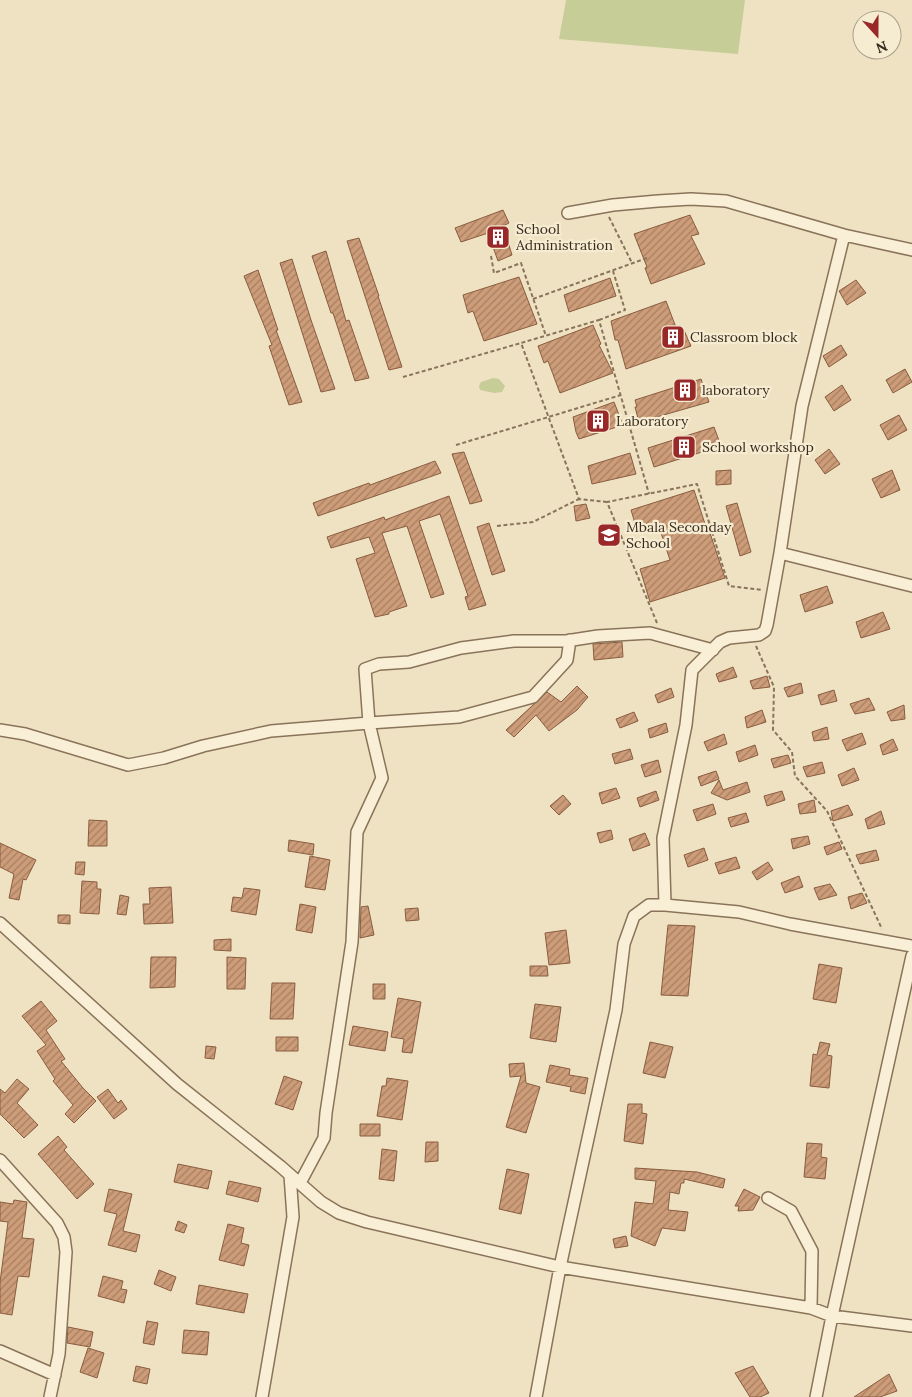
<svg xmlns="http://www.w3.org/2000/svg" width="912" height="1397" viewBox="0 0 912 1397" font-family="Lora,serif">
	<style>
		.green { fill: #c7cd96 }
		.building { fill: url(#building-hatch); stroke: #895c3f }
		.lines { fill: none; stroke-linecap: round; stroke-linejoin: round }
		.minor-casing { stroke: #897359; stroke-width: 14 }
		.path { stroke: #897359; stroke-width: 2; stroke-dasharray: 4 2.5; stroke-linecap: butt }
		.minor { stroke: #f9efd6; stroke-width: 11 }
		.labels { text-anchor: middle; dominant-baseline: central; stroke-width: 4.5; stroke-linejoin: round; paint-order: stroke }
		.poi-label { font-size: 14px; fill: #392b1e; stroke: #f6ecd2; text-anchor: start }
	</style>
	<defs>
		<pattern id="building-hatch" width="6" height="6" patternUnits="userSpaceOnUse" patternTransform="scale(1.25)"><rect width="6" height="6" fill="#cd9c78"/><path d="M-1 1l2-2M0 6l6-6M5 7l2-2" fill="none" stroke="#a77f62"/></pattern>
	</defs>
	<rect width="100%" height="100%" fill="#efe2c3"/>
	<path class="green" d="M566 0H745L738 54 559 39Z
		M493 378 499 379 505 386 502 392 494 393 480 390 479 386 481 382Z"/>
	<path class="building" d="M503 210 509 223 503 226 512 255 498 261 488 233 461 242 455 228Z
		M690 215 699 234 691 236 705 264 651 284 645 268 647 267 634 234Z
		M359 238 379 296H378L402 367 389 370 347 241Z
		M326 251 346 321 349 320 369 378 355 381 333 313H331L312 256Z
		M292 259 311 320 335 389 321 392 280 263Z
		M258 270 278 330H276L302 402 289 405 269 346 272 345 244 276Z
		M519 277 537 324 484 341 473 311 468 313 463 295Z
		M610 278 616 296 569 312 564 295Z
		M856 280 866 293 847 305 839 291Z
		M666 301 677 330 683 328 691 346 626 369 618 340H615L611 321Z
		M593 325 601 344 599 345 613 373 560 393 548 361 544 363 538 346Z
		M841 345 847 355 829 367 823 356Z
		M905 369 912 382 893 393 886 380Z
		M701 379 709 402 639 422 635 407H637L635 400Z
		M842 385 851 400 834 411 825 397Z
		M614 402 623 425 579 439 576 432 573 417Z
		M899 415 907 430 888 440 880 425Z
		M714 427 721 446 654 467 648 448Z
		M829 449 840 464 825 474 815 460Z
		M464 452 482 501 470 504 452 454Z
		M630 453 636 474 592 484 588 466Z
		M435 461 441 473 318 516 313 503 369 483 370 485Z
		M731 470V484L716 485V471Z
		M892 470 900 490 881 498 872 479Z
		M694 490 706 527H708L725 578 650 602 640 569 670 560 659 527 638 533 631 510Z
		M449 496 486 605 469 610 465 597 468 596 440 514 419 521 444 594 431 598 407 526 382 533 407 606 389 612V614L375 617 356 559 375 553 369 537 331 548 327 537 384 517 385 520Z
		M737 503 751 552 740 556 726 506Z
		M586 504 590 518 576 521 574 506Z
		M489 523 505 571 492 575 477 527Z
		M827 586 833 603 805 612 800 595Z
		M883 612 890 629 861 638 856 622Z
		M622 642 623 657 594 660 593 644Z
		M733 667 737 677 719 682 716 674Z
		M767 676 770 687 753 689 750 681Z
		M801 683 803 693 788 697 784 688Z
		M577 686 588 697 577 710 549 731 536 715 514 737 506 730 547 692 561 702Z
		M671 688 674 697 658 703 655 695Z
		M834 690 837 701 821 705 818 695Z
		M869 698 875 710 855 714 850 704Z
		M904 705 905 719 891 721 887 712Z
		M762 710 766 722 747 728 745 717Z
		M634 712 638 721 620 728 616 719Z
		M666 723 668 732 650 738 648 729Z
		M827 727 829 739 814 741 812 732Z
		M862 733 866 744 847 751 842 740Z
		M724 734 727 744 708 751 704 742Z
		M893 739 898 750 883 755 880 745Z
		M755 745 758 755 739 762 736 752Z
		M630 749 633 759 615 764 612 754Z
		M788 755 791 763 774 768 771 759Z
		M658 760 661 772 645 777 641 765Z
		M822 762 825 773 807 777 803 767Z
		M854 768 859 780 842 786 838 775Z
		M716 771 719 779 701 786 698 777Z
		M719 780 723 790 747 782 750 792 727 800 711 793Z
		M616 788 620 798 602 804 599 793Z
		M656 791 659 800 640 807 637 798Z
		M782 791 785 800 767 806 764 796Z
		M563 795 571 804 559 815 550 806Z
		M814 800 816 812 800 814 798 804Z
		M713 804 716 814 697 821 693 810Z
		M848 805 853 815 833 821 831 811Z
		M881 811 885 824 868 829 865 819Z
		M746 813 749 822 731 827 728 818Z
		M89 820 107 821V846H88Z
		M611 830 613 839 600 843 597 833Z
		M645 833 650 845 633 851 629 839Z
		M808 836 810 844 793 849 791 839Z
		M289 840 314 844 313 855 288 851Z
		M839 842 842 849 827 855 824 847Z
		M0 843 36 860 26 880 23 879 19 900 9 898 14 874 0 867Z
		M704 848 708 860 688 867 684 855Z
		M876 850 879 860 860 864 856 855Z
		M310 856 330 860 325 890 305 887Z
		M736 857 740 868 719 874 715 863Z
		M76 862H85L84 875 75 874Z
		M768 862 773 870 757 880 752 872Z
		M799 876 803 887 785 893 781 883Z
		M82 881 97 882V889H101L99 914 80 913Z
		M830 884 837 895 819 900 814 888Z
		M171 887 173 923 144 924 143 904H150L149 888Z
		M244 888 260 890 256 915 231 911 233 897 242 898Z
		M862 893 867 903 851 909 848 897Z
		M120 895 129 897 126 915 117 914Z
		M300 904 316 907 312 933 296 930Z
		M368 906 374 935 360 938 361 907Z
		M418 908 419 920 406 921 405 909Z
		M58 915H70V924L58 923Z
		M668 925 695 926 688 996 661 995Z
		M566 930 570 963 549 965 545 933Z
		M231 939V951L214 950V940Z
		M151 957H176L175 987 150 988Z
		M227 957 246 958 245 989H227Z
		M819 964 842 968 836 1003 813 999Z
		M530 966H547L548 976H530Z
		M272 983H295L293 1019H270Z
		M373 984H385V999H373Z
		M398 998 421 1002 412 1053 402 1052 404 1039 391 1037Z
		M41 1001 57 1021 46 1030 65 1059 61 1061 83 1088 96 1101 74 1123 65 1114 73 1105 53 1081 55 1079 37 1051 46 1045 22 1016Z
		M535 1004 561 1007 556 1042 530 1038Z
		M353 1026 388 1032 385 1051 349 1045Z
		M276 1037H298V1051H276Z
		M650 1042 673 1047 665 1078 643 1073Z
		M820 1042 830 1044 827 1055 832 1056 829 1088 810 1086 813 1054 817 1055Z
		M206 1046 216 1047 214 1059 205 1058Z
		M524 1063 526 1083 540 1087 526 1133 506 1127 521 1076 510 1077 509 1064Z
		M550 1065 570 1069 569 1075 588 1078 585 1094 570 1091 571 1087 546 1082Z
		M284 1076 302 1082 293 1110 275 1104Z
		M387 1078 408 1081 402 1120 377 1116 382 1086H386Z
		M17 1079 29 1089 17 1103 38 1125 24 1138 0 1114V1089L5 1093Z
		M108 1089 118 1103 121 1100 127 1109 114 1119 97 1097Z
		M628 1104H642V1113L647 1114 643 1144 624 1141Z
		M360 1124H380V1136H360Z
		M58 1136 67 1147 64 1150 94 1184 77 1199 38 1154Z
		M426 1142H438V1161L425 1162Z
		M807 1143 822 1144 821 1157 827 1158 825 1179 804 1177Z
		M382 1149 397 1151 394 1181 379 1179Z
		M178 1164 212 1171 208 1189 174 1182Z
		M635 1168 697 1172 725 1179 723 1188 684 1179V1183H681L679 1194 670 1192 668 1210 688 1212 685 1231 662 1228 655 1246 631 1236 635 1202 653 1204 656 1181 635 1179Z
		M507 1169 529 1174 521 1214 499 1209Z
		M229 1181 261 1188 258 1202 226 1194Z
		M109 1189 132 1194 123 1231 140 1235 136 1252 108 1245 117 1214 104 1211Z
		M744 1189 760 1197 753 1210 738 1211 739 1206H735Z
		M14 1200 27 1202 22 1238 34 1239 29 1277 18 1276 12 1315 0 1313V1282L8 1222 0 1221V1202L13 1204Z
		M178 1221 187 1225 184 1233 175 1230Z
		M228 1224 244 1228 241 1243 249 1245 244 1266 219 1260Z
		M626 1236 628 1246 615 1248 613 1239Z
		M159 1270 176 1277 171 1291 154 1284Z
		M103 1276 123 1281 121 1289 127 1290 124 1303 98 1296Z
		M199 1285 248 1294 244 1313 196 1304Z
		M147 1321 158 1323 154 1345 143 1343Z
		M68 1327 93 1332 90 1347 67 1343Z
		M184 1330 209 1332 207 1355 182 1353Z
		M88 1348 104 1353 97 1378 80 1372Z
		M136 1366 150 1369 147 1384 133 1381Z
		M753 1366 769 1393 760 1397H750L735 1373Z
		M889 1374 897 1391 880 1397H854Z"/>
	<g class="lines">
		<g class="minor-casing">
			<path id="minor" d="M568 213 613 205 658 201 691 199 726 201 844 235 912 250
				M780 553 912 586
				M0 730 25 734 128 765 164 758 203 746 271 731 369 723 365 669 379 664 409 662 461 648 514 641H566L598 636 650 633 713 650
				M665 905 663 838 686 725 692 670 720 642 729 638 759 635 765 631 767 625 780 553 802 406 844 235
				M0 923 177 1084 280 1166 321 1202 339 1213 367 1222 560 1267 811 1308 832 1316 912 1326
				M0 1160 57 1223 64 1237 66 1252 59 1354 50 1397
				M300 1183 324 1138 326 1113 352 942 357 832 382 778 369 723 459 717 533 697 567 660 570 640
				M768 1198 791 1211 812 1251 811 1308
				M0 1351 55 1375
				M262 1397 293 1217 290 1175
				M536 1397 560 1267 616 1010 624 944 634 916 649 905H665L739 912 790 924 912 946
				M816 1397 832 1316 912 956"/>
		</g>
		<path class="path" d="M609 217 632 263
			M491 256 494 273 521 263 546 336
			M533 299 647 258
			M599 320 625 310 613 271
			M403 377 521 343
			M456 445 621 395
			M607 502 579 499 521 343 599 320 649 494
			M497 526 533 522 579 499
			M657 623 607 502 697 484 729 586 763 590
			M756 646 774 687 773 730 792 752 795 776 827 811 882 929"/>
		<use href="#minor" class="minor"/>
	</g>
	<defs>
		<g id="building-square" transform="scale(1.25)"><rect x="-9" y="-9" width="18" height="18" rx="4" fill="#992829" stroke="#f6ecd2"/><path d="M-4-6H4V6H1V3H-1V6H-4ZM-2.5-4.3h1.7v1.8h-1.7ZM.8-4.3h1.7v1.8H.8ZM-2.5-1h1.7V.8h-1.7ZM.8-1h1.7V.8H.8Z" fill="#fff"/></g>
		<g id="school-square" transform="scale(1.25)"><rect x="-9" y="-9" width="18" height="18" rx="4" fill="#992829" stroke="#f6ecd2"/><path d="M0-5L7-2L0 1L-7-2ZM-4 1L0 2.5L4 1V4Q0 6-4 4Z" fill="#fff"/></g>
	</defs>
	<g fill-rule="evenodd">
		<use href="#building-square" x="498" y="237"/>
		<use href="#building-square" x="673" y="337"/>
		<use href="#building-square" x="685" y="390"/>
		<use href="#building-square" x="598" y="421"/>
		<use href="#building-square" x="684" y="447"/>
		<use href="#school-square" x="609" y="535"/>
	</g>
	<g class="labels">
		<g class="poi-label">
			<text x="516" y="229">School<tspan x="516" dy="16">Administration</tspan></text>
			<text x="690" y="337">Classroom block</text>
			<text x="702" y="390">laboratory</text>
			<text x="616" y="421">Laboratory</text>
			<text x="702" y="447">School workshop</text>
			<text x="626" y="527">Mbala Seconday<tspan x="626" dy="16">School</tspan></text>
		</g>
	</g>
	<g transform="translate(877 35) rotate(159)"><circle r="24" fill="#f6ecd2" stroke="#aa9f8a"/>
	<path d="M0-4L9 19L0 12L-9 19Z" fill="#992829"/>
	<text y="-8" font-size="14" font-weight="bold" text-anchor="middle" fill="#392b1e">N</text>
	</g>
</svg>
